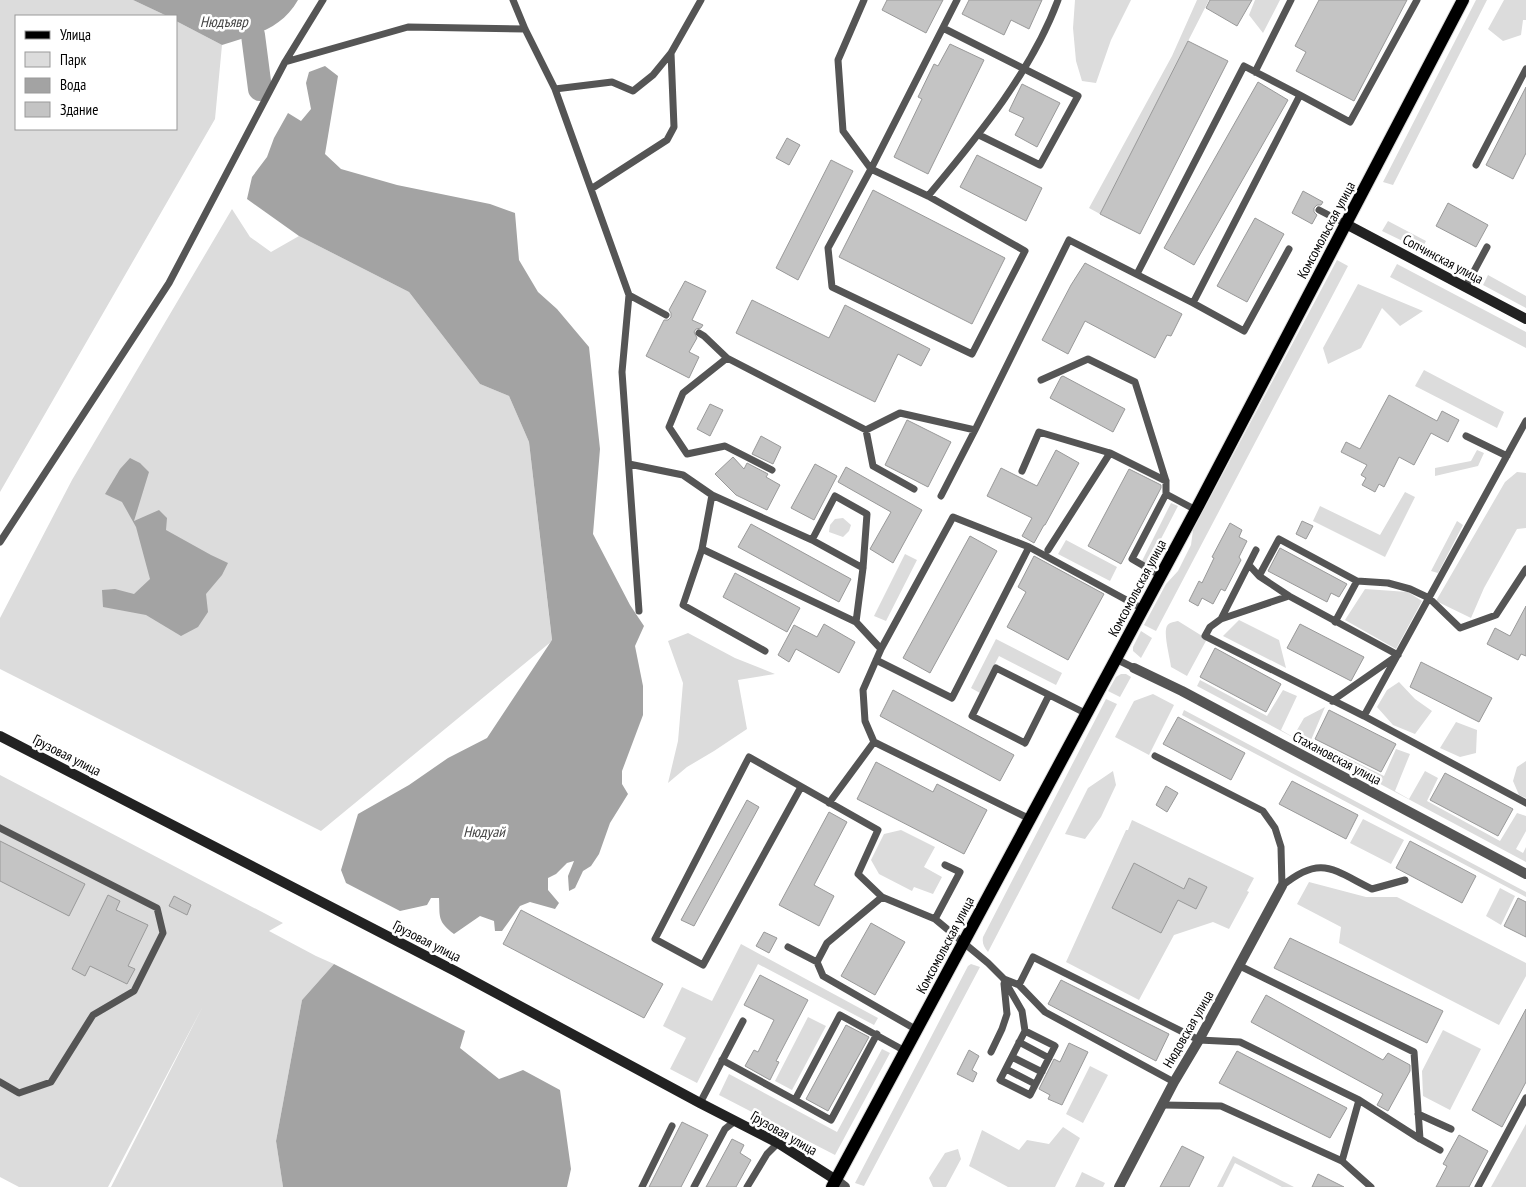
<svg xmlns="http://www.w3.org/2000/svg" width="1526" height="1187" viewBox="0 0 1526 1187" font-family="'PT Sans Narrow',sans-serif">
	<style>
		.green { fill: #dcdcdc }
		.water { fill: #a3a3a3 }
		.lines { fill: none; stroke-linecap: round; stroke-linejoin: round }
		.river { stroke: #a3a3a3; stroke-width: 24 }
		.building { fill: #c4c4c4; stroke: #999 }
		.primary-casing { stroke: #dbdbdb; stroke-width: 14 }
		.lane { stroke: #555; stroke-width: 7 }
		.street { stroke: #555; stroke-width: 10 }
		.secondary { stroke: #222; stroke-width: 10 }
		.primary { stroke: #000; stroke-width: 12 }
		.labels { text-anchor: middle; dominant-baseline: central; stroke-width: 5; stroke-linejoin: round; paint-order: stroke }
		.street-label { font-size: 14px; fill: #000; stroke: #fff }
		.water-label { font-size: 15px; font-style: italic; fill: #444; stroke: #fff }
	</style>
	<rect width="100%" height="100%" fill="#fff"/>
	<path class="green" d="M0 0H133L167 16H16V129H176V21L222 45 215 119 0 492Z
		M1075 0H1131L1111 40 1096 83 1082 81 1076 61 1073 28Z
		M1197 0H1209L1100 214 1089 208 1172 56Z
		M1255 0H1280L1263 33 1249 15Z
		M1476 0H1487L1393 185 1383 182Z
		M1504 0H1526V20H1523L1521 35 1503 41 1488 29Z
		M232 209 250 237 271 252 299 236 409 292 480 384 509 396 529 442 552 641 321 831 0 669V618L72 480Z
		M1388 221 1426 241 1421 250 1382 231Z
		M1337 260 1348 266 1156 631 1144 625 1166 584 1178 571 1191 545 1193 530Z
		M1397 264 1526 332V348L1390 277Z
		M1488 275 1526 296V308L1483 285Z
		M1358 284 1423 311 1400 326 1382 308 1361 348 1328 364 1323 348Z
		M1424 370 1504 412 1497 428 1415 386Z
		M1477 450 1484 453 1478 466 1435 476V468L1471 461Z
		M1517 472 1526 473V528L1517 529 1484 588 1471 618 1436 601 1505 482Z
		M1405 492 1415 497 1385 557 1313 521 1320 506 1380 535Z
		M1171 503 1178 506 1148 564 1142 561Z
		M843 518 851 525 849 531 843 537 829 532 830 525 835 519Z
		M1457 521 1463 525 1438 573 1431 571Z
		M1066 540 1117 567 1110 581 1058 554Z
		M905 554 917 560 886 621 874 616Z
		M1365 589 1408 592 1422 601 1396 649 1345 620Z
		M1239 620 1279 640 1286 668 1223 636Z
		M1178 621 1207 639 1187 676 1171 667C1170 658 1163 633 1167 626 1169 622 1174 622 1178 621Z
		M1141 631 1152 638 1141 658 1133 651V647Z
		M688 633 735 658 775 674 738 680 747 729 714 751 687 767 668 783 678 741 683 683 668 641Z
		M996 639 1062 673 1056 685 999 656 980 693 971 688Z
		M1121 674H1126L1131 677 1120 697 1108 691 1116 677Z
		M1200 680 1267 716 1283 690 1297 696 1281 730 1293 737 1304 718 1325 707 1311 740 1384 776 1396 749 1410 754 1395 791 1409 799 1425 771 1438 778 1427 801 1500 841 1517 813 1526 816V831L1516 849 1523 853 1526 847V862L1197 686Z
		M1399 682 1415 699 1432 711 1415 734 1393 725 1377 707 1387 690Z
		M1153 694 1174 705 1149 755 1115 737 1134 701Z
		M1106 699 1117 704 988 952C984 947 982 944 983 937Z
		M1184 710 1526 892V897L1182 715Z
		M1456 722 1477 730 1476 753 1460 757 1440 748Z
		M1526 761V798L1519 795 1513 781 1517 767Z
		M1113 771 1116 785 1101 817 1085 839 1065 834 1088 788Z
		M0 775 283 923 269 931 316 956 334 964 302 1000 276 1141 283 1187H111L203 1006 108 1187H19L0 1177Z
		M1363 819 1404 840 1391 864 1350 843Z
		M1132 820 1254 878 1247 891 1249 892 1229 929 1213 922 1174 935 1139 1000 1066 962 1126 830H1128Z
		M901 830 935 847 924 867 942 877 933 894 914 887 912 891 879 874 871 860 884 834Z
		M1309 882 1366 897H1397L1526 963V976L1499 1025 1339 943 1341 927 1297 904Z
		M1500 888 1515 896 1501 925 1486 916Z
		M741 944 878 1018 874 1025 758 964 697 1083 670 1069 686 1038 663 1026 682 987 712 1001Z
		M971 964 980 967 864 1186 855 1183 968 966Z
		M808 1017 826 1026 792 1090 775 1081Z
		M1443 1030 1481 1049 1450 1110 1423 1096 1422 1071Z
		M882 1049 890 1053 835 1155 719 1095 729 1074 837 1132Z
		M1090 1066 1108 1075 1083 1123 1066 1114Z
		M1526 1124V1187H1491Z
		M1063 1127 1080 1138 1055 1187H1008L969 1166 982 1130 1019 1150 1027 1140 1049 1144Z
		M958 1149 961 1159 946 1187H933L929 1178 945 1153Z
		M1233 1156 1294 1187H1282L1235 1163 1223 1187H1217Z
		M1082 1172 1105 1183 1103 1187H1075Z"/>
	<path class="water" d="M133 0H298C281 30 253 35 222 45L176 21V16H167Z
		M325 66 338 76 325 154 341 169 397 185 490 204 515 213 519 260 538 292 557 309 589 347 600 449 593 534 630 605 644 626 635 646 643 686V715L622 771V784L628 794 610 823 599 854 591 866 583 871 575 888 569 891 568 876 574 861 567 863 556 874 548 878V890L559 903 555 909 530 902 520 906 502 931H495L494 921 480 916 454 934C437 921 440 917 439 898H431L427 905 400 911 346 883 341 870 358 814 409 785 448 758 487 738 552 640 529 442 509 396 480 384 409 292 299 236 247 199 252 177 267 157 274 138 288 113 301 121 311 109 306 83 309 72Z
		M130 458 140 463 149 472 134 521 159 510 167 518 166 530 211 555 228 563 222 575 206 594 208 612 198 627 181 636 146 615 103 607 102 590 115 589 134 594 150 579 136 527 122 502 105 494 120 469Z
		M334 964 465 1031 460 1048 499 1079 523 1070 560 1090 571 1169 567 1187H283L276 1141 302 1000Z"/>
	<g class="lines">
		<path class="river" d="M253 35 260 89"/>
	</g>
	<path class="building" d="M887 0H943L926 33 882 10Z
		M969 0H1042L1029 29 1011 20 1004 35 962 14Z
		M1210 0H1252L1237 26 1206 8Z
		M1319 0H1407L1354 101 1296 71 1306 52 1295 46Z
		M1188 41 1228 61 1140 234 1100 214Z
		M950 44 984 60 928 174 894 157 922 99 918 97 934 64 938 66Z
		M1258 82 1288 100 1194 265 1164 248Z
		M1022 84 1060 103 1037 147 1015 135 1024 118 1009 111Z
		M1526 87V153L1513 179 1486 165Z
		M787 138 800 145 789 165 776 158Z
		M977 155 1042 188 1026 221 960 187Z
		M831 160 853 171 798 280 776 268Z
		M873 190 1005 258 972 324 839 257Z
		M1303 191 1323 202 1321 205H1317L1314 208V212L1317 215 1312 224 1292 213Z
		M1448 203 1488 225 1476 247 1436 226Z
		M1255 218 1284 234 1247 302 1217 286Z
		M1085 263 1182 314 1171 336 1167 335 1155 358 1085 321 1068 354 1042 340 1071 285Z
		M685 281 706 291 692 320 703 325 701 328 696 329 694 332 697 338 689 352 699 357 689 378 646 356 664 320H668L671 317V313L669 310Z
		M752 300 829 338 845 305 930 349 921 366 898 354 875 402 736 333Z
		M1063 376 1125 409 1113 432 1050 398 1061 377Z
		M1389 395 1437 421 1442 411 1459 420 1448 442 1431 433 1414 465 1399 457 1384 487 1379 484 1375 492 1362 485 1366 478 1361 475 1367 465 1341 452 1346 442 1360 449Z
		M710 404 723 410 710 436 697 429Z
		M907 420 951 442 928 487 885 465Z
		M761 436 781 447 773 464 752 454Z
		M1056 450 1079 463 1045 525H1044L1034 543 1022 536 1032 518 987 496 1001 468 1037 486Z
		M733 457 744 469 747 463 768 474 766 477 780 485 767 510 736 495 715 474Z
		M815 464 837 476 814 520 791 508Z
		M846 467 922 510 893 563 870 549 891 512 838 482Z
		M1129 469 1161 485V488L1121 564 1088 546Z
		M1302 521 1313 526 1306 539 1296 534Z
		M1230 523 1242 530 1239 537 1247 541 1239 557 1241 560 1225 591 1221 589 1213 604 1202 598 1198 606 1189 601 1199 581 1202 583 1214 558 1212 557Z
		M751 524 851 579 839 602 738 547Z
		M970 536 997 551 930 673 903 658Z
		M1280 548 1347 584 1339 597 1331 593 1327 602 1268 571Z
		M1034 556 1104 594 1068 660 1007 627 1026 592 1018 587Z
		M735 573 800 608 787 632 723 597Z
		M1526 606V656L1521 654 1518 660 1487 644 1495 628 1510 636Z
		M824 624 855 642 839 673 796 649 789 662 778 655 794 625 817 637Z
		M1300 624 1364 657 1351 681 1287 648Z
		M1215 648 1281 684 1266 712 1200 677Z
		M1421 662 1492 698 1479 722 1410 687Z
		M893 690 1014 755 1000 781 880 716Z
		M1329 710 1396 744 1381 772 1315 739Z
		M1178 717 1245 753 1231 780 1163 744Z
		M876 762 933 792 937 784 987 810 964 854 857 799Z
		M1445 773 1513 809 1498 836 1430 800Z
		M1292 781 1358 815 1346 839 1279 804Z
		M1166 786 1178 793 1167 812 1156 805Z
		M747 800 759 807 694 926 681 920Z
		M829 812 847 822 814 885 834 896 819 926 779 905Z
		M0 841 85 884 69 916 0 881Z
		M1410 841 1476 876 1462 903 1396 868Z
		M1134 863 1184 889 1189 878 1207 887 1196 909 1178 900 1161 933 1112 908Z
		M108 895 120 901 116 910 148 925 128 966 135 969 127 984 90 966 85 976 72 969Z
		M174 896 191 905 187 915 169 906Z
		M1518 898 1526 902V937L1504 926Z
		M521 910 663 984 644 1018 503 944Z
		M871 923 905 942 875 995 841 976Z
		M764 932 777 938 769 953 756 946Z
		M1290 938 1443 1011 1427 1043 1274 968Z
		M760 975 808 1000 776 1061 779 1062 770 1080 745 1066 754 1050 758 1052 774 1020 744 1005Z
		M1061 980 1169 1034 1156 1061 1048 1004Z
		M1266 995 1383 1060 1388 1053 1410 1065V1071L1388 1111 1377 1105 1383 1094 1251 1022Z
		M1526 1009V1082L1502 1127 1472 1110Z
		M846 1025 869 1037 828 1111 806 1099Z
		M1069 1043 1088 1052 1062 1105 1048 1099 1050 1095 1039 1089 1054 1059 1060 1062Z
		M969 1050 979 1056 972 1070 977 1073 973 1082 957 1074Z
		M1237 1051 1347 1108 1330 1138 1219 1083Z
		M682 1122 708 1135 681 1187H649Z
		M1459 1135 1488 1151 1469 1187H1436L1447 1166 1443 1164Z
		M732 1139 744 1145 740 1153 751 1160 736 1187H706Z
		M1182 1146 1204 1157 1189 1187H1160Z
		M1318 1174 1344 1187H1312Z"/>
	<g class="lines">
		<g class="primary-casing">
			<path id="primary" d="M832 1187 1196 510 1463 0"/>
		</g>
		<path class="lane" d="M513 0 525 29 555 89 629 295 666 315
			M864 0 838 60 843 131 871 169 828 248 832 287 972 354 1025 251 928 196 871 169 957 0
			M943 28 1078 96 1040 165 979 135
			M285 62 408 27 525 29
			M1255 72 1291 0
			M555 89 612 82 633 91 653 75 671 53
			M1300 95 1350 122 1417 0
			M1476 165 1526 69
			M591 189 667 140 674 127 671 53 701 0
			M928 196C977 137 1031 73 1058 0
			M1319 210 1346 224
			M1466 286 1487 247
			M629 295 622 372 639 611
			M1193 303 1244 331 1289 249
			M699 333 704 336 727 358 866 430 900 413 975 430 1069 240 1193 303 1300 95 1244 66 1137 274
			M727 358 683 393 669 427 687 454 725 446 772 470
			M1041 380 1088 359 1135 382 1166 481V494
			M866 430 873 466 914 489
			M1466 436 1507 456
			M629 464 683 475 712 495
			M1022 471 1039 432 1110 453 1166 481
			M941 496 975 430
			M812 540 835 496 867 514 863 568 856 622
			M0 542 169 283 285 62 323 0
			M702 549 712 495 812 540 863 568
			M1048 550 1110 453
			M1249 565 1259 576 1289 596
			M1161 576 1132 559 1166 494 1196 510
			M1259 576 1279 539 1357 581 1388 583 1410 589 1429 598 1460 628 1496 615 1526 569
			M1221 619 1256 550
			M1335 622 1357 581
			M765 651 683 605 702 549 856 622 881 649
			M1116 659 1134 668
			M876 660 952 698 1029 547
			M1049 695 1025 743 972 716 996 668 1087 714
			M1332 701 1398 655 1289 596 1221 619 1210 627 1205 636 1364 716 1526 803
			M1364 716 1526 421
			M1155 756 1263 811 1275 828 1281 847 1282 886
			M801 787 703 965 655 939 749 757 878 830 858 874 882 897
			M829 803 874 742
			M1030 819 874 742 865 721 863 690 881 649 953 517 1029 547 1143 609
			M0 828 157 908 163 933 134 991 93 1015 51 1082 19 1093 0 1082
			M1282 886C1321 854 1333 870 1372 889L1405 880
			M935 919 960 872 945 865
			M788 947 817 962 827 943 882 897 935 919 988 963 1003 978 1022 1011 1025 1031 1000 1080 1030 1095 1055 1046 1025 1031
			M817 962 823 976 917 1030
			M1240 966 1414 1052 1420 1139
			M1004 979 1019 985 1045 1012 1174 1082
			M1019 985 1033 957 1199 1040 1240 1042 1359 1100 1420 1139 1440 1150
			M1019 1042 1049 1058
			M991 1052 1002 1029 1007 1014 1004 984
			M1012 1057 1042 1072
			M722 1060 795 1100 840 1015 905 1051
			M1006 1069 1035 1084
			M795 1100 831 1120 877 1034
			M700 1103 743 1021
			M1163 1105 1221 1106 1342 1161 1371 1187
			M1418 1114 1451 1129
			M1342 1161 1359 1100
			M642 1187 672 1126
			M694 1187 725 1129 735 1121
			M747 1187 767 1154 778 1143
			M1478 1187 1526 1098"/>
		<path class="street" d="M1134 668 1182 691 1526 874
			M836 1180 845 1187
			M1119 1187 1174 1082 1199 1040 1282 886"/>
		<path class="secondary" d="M1346 224 1526 319
			M0 736 455 971 700 1103 778 1143 836 1180"/>
		<use href="#primary" class="primary"/>
	</g>
	<g class="labels">
		<g class="street-label">
			<text transform="translate(1326 230) rotate(-62)">Комсомольская улица</text>
			<text transform="translate(1443 259) rotate(28)">Сопчинская улица</text>
			<text transform="translate(1137 588) rotate(-62)">Комсомольская улица</text>
			<text transform="translate(67 755) rotate(27)">Грузовая улица</text>
			<text transform="translate(1337 758) rotate(28)">Стахановская улица</text>
			<text transform="translate(427 941) rotate(27)">Грузовая улица</text>
			<text transform="translate(945 945) rotate(-62)">Комсомольская улица</text>
			<text transform="translate(1188 1029) rotate(-60)">Нюдовская улица</text>
			<text transform="translate(784 1133) rotate(30)">Грузовая улица</text>
		</g>
		<g class="water-label">
			<text x="224" y="21">Нюдъявр</text>
			<text x="484" y="831">Нюдуай</text>
		</g>
	</g>
	<rect x="15" y="15" width="162" height="115" fill="#ffffff" stroke="#999999"/>
	<rect x="25" y="31" width="25" height="8" fill="#000000" stroke="#999999"/>
	<text x="60" y="40" font-size="15" fill="#000000">Улица</text>
	<rect x="25" y="52" width="25" height="15" fill="#dcdcdc" stroke="#999999"/>
	<text x="60" y="65" font-size="15" fill="#000000">Парк</text>
	<rect x="25" y="78" width="25" height="15" fill="#a3a3a3" stroke="#999999"/>
	<text x="60" y="90" font-size="15" fill="#000000">Вода</text>
	<rect x="25" y="102" width="25" height="15" fill="#c4c4c4" stroke="#999999"/>
	<text x="60" y="115" font-size="15" fill="#000000">Здание</text>
</svg>
